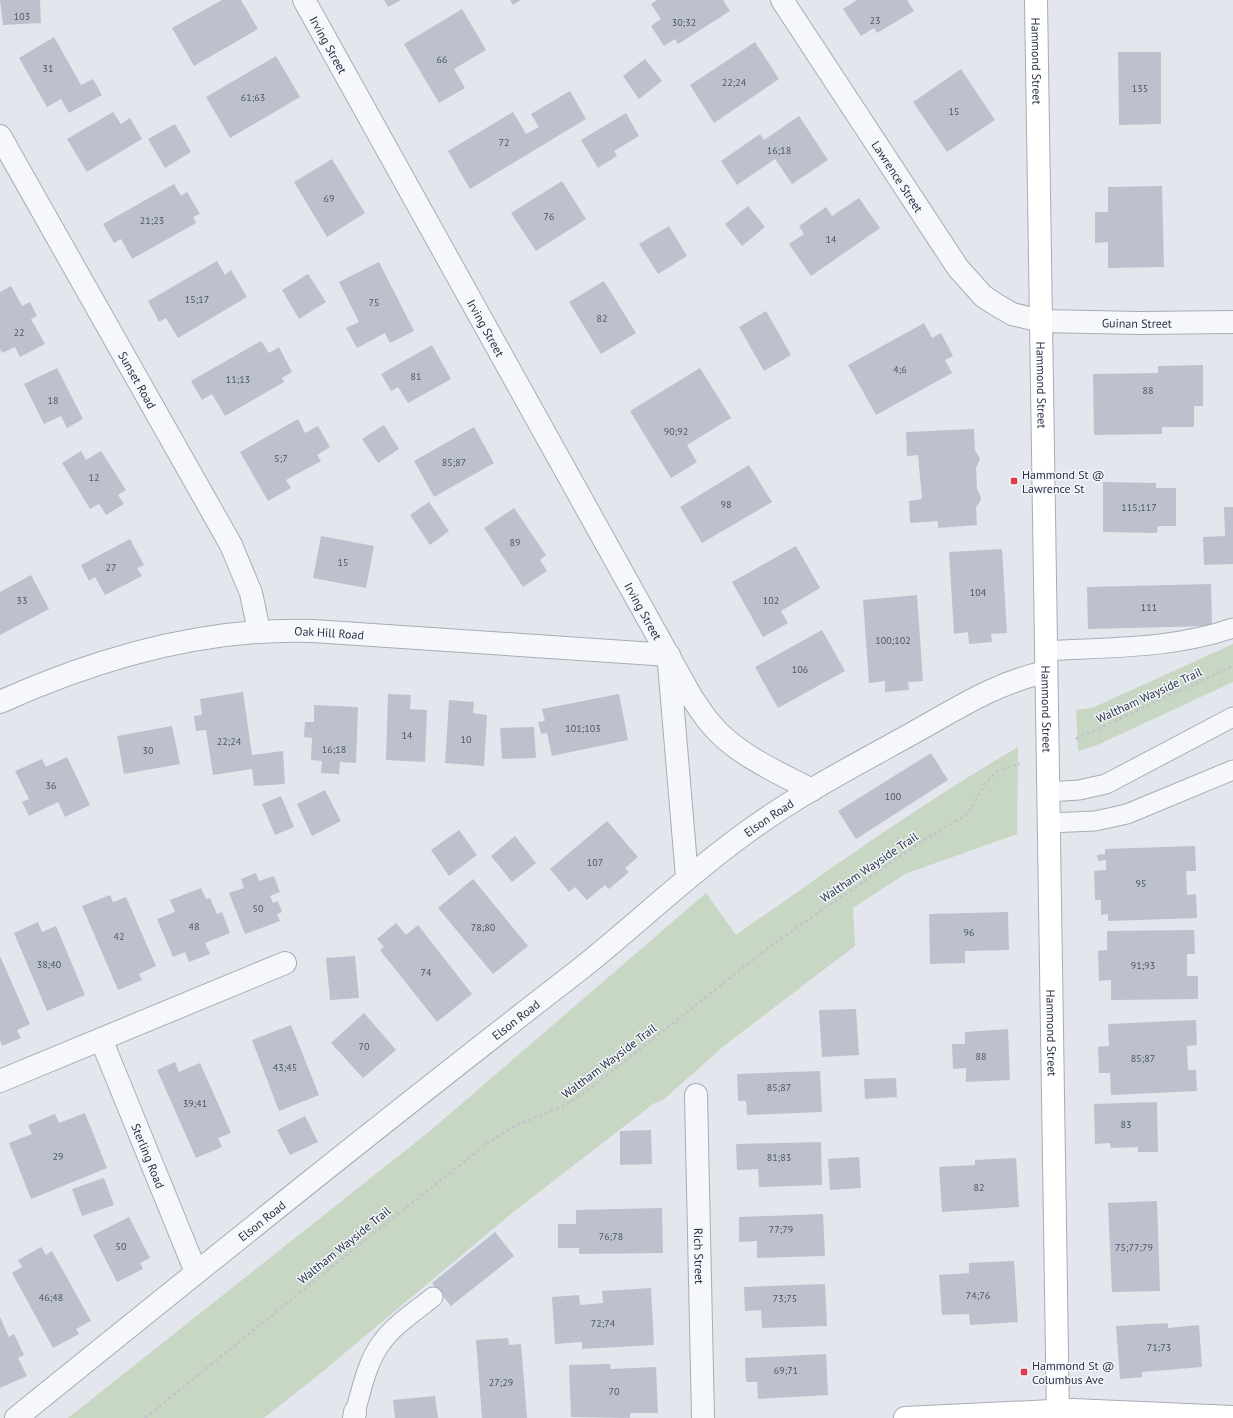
<svg xmlns="http://www.w3.org/2000/svg" width="1233" height="1418" viewBox="0 0 1233 1418" font-family="'PT Sans',sans-serif">
	<style>
		.green { fill: #c7d7c3 }
		.building { fill: #bcc1cd }
		.lines { fill: none; stroke-linecap: round; stroke-linejoin: round }
		.lane-casing { stroke: #a7acb7; stroke-width: 21 }
		.street-casing { stroke: #a7acb7; stroke-width: 24 }
		.secondary-casing { stroke: #a7acb7; stroke-width: 24 }
		.path { stroke: #c0c4cb; stroke-width: 2.5; stroke-dasharray: 3 3; stroke-linecap: butt }
		.lane { stroke: #f6f7fa; stroke-width: 19 }
		.street { stroke: #f6f7fa; stroke-width: 22 }
		.secondary { stroke: #fff; stroke-width: 22 }
		.poi-dot { fill: #dd3c4b; stroke: #f3f5f9; stroke-width: 1.5 }
		.labels { text-anchor: middle; dominant-baseline: central; stroke-width: 3; stroke-linejoin: round; paint-order: stroke }
		.number-label { font-size: 10px; fill: #4d5668 }
		.street-label { font-size: 12px; fill: #283247; stroke: #f3f5f9 }
		.poi-label { font-size: 12px; fill: #283247; stroke: #f3f5f9; text-anchor: start }
	</style>
	<rect width="100%" height="100%" fill="#e3e6ec"/>
	<path class="green" d="M1233 644V682L1095 746 1078 751 1076 710 1092 708Z
		M1018 747 1017 834 905 874 853 908 855 946 725 1045 663 1100 653 1104 512 1213 316 1377 264 1418H68L430 1131 706 893 736 935C829 870 920 804 1018 747Z"/>
	<path class="building" d="M0 0H40L41 23 3 25Z
		M222 0H241L258 29 194 66 172 28Z
		M384 0H401L388 7Z
		M510 0H521L513 5Z
		M657 0H723L730 11 678 44 675 39 664 46 651 26 661 19 651 4Z
		M857 0H907L914 11 877 33 874 28 861 36 843 9Z
		M462 9 486 50 454 69 465 88 439 103 404 44Z
		M54 37 81 85 93 79 102 95 69 113 61 99 47 107 19 58Z
		M755 42 779 79 714 123 690 85Z
		M1118 52H1161V124L1119 125Z
		M276 56 300 97 230 138 206 97Z
		M645 59 662 81 639 99 623 76Z
		M961 69 995 120 947 152 913 102Z
		M570 91 586 119 470 189 448 151 513 112 526 134 539 127 531 114Z
		M113 112 121 124 130 118 142 139 87 172 67 139Z
		M626 113 639 136 614 151 617 156 598 168 581 140Z
		M799 116 828 160 792 184 775 159 737 185 721 161 760 134 764 140Z
		M175 124 191 152 165 168 148 139Z
		M332 159 365 213 327 237 294 182Z
		M562 181 586 219 536 251 511 213Z
		M174 184 181 196 187 192 200 214 193 217 196 223 132 259 121 239 114 243 103 224Z
		M1162 186 1164 267 1108 268V242L1095 243V212H1108V187Z
		M859 198 880 228 811 276 789 244 804 234 799 226 826 207 832 216Z
		M748 206 765 227 742 246 725 224Z
		M669 226 687 256 658 274 639 244Z
		M217 261 225 275 231 270 247 297 178 338 166 318 159 322 148 301Z
		M379 262 414 331 390 343 385 333 357 348 346 328 359 322 339 282Z
		M308 274 326 302 299 319 282 290Z
		M604 281 636 333 601 354 569 302Z
		M11 286 22 306 30 302 37 316 31 319 45 344 20 357 15 347 2 353 0 349V292Z
		M766 311 791 355 764 371 739 327Z
		M924 323 932 338 941 333 953 356 945 360 952 373 876 415 848 365Z
		M261 341 269 353 279 347 292 372 282 378 284 382 225 416 212 394 202 400 191 381Z
		M432 345 451 379 408 403 398 387 391 391 381 374Z
		M1203 365V406H1194V427H1162V434L1094 435 1093 374 1158 373V366Z
		M57 368 83 419 67 428 61 416 44 424 24 384Z
		M700 368 731 418 687 445 697 462 671 478 630 411Z
		M298 419 305 433 318 426 330 447 317 455 321 461 286 480 291 488 268 501 240 452Z
		M384 425 399 449 378 463 362 439Z
		M474 427 494 463 434 497 414 461Z
		M974 429 975 450 980 459 976 468 977 489 981 497 980 502 976 507 977 525 938 528V521L910 523 909 501 922 499 918 455 907 456 906 432Z
		M81 451 86 460 101 451 126 490 118 495 124 504 106 515 99 504 90 509 62 463Z
		M749 465 772 502 702 543 680 507Z
		M1103 482 1156 483V488H1176V526H1158L1157 533 1103 532Z
		M429 502 449 531 430 545 410 515Z
		M1224 507H1233V564L1204 565 1203 537 1225 536Z
		M514 508 546 555 540 560 547 571 523 587 484 528Z
		M321 536 374 546 366 588 313 578Z
		M130 539 144 565 137 568 142 576 105 595 95 577 89 581 81 565Z
		M796 546 820 588 781 611 788 623 763 637 732 582Z
		M1002 549 1007 633 991 634 992 642 969 644 968 632 954 634 949 552Z
		M31 575 49 609 0 635V592Z
		M1211 584 1212 626 1088 629 1087 587Z
		M917 595 923 681 908 682 909 690 885 692V681L869 683 863 600Z
		M822 630 845 671 778 708 755 667Z
		M243 692 252 755 283 751 285 784 254 786 252 769 213 775 206 730 196 731 194 716 202 715 200 699Z
		M388 694 411 695 410 709 427 710 425 762 386 760Z
		M619 694 628 740 552 756 547 733 541 734 538 722 545 721 542 709Z
		M449 700 474 702 473 713 487 715 484 766 445 763Z
		M314 705 358 707 356 763 340 762 339 774 321 773 322 761 311 760 312 738 304 737 305 722H314Z
		M172 726 180 764 124 774 117 736Z
		M534 727 536 758 502 759 500 728Z
		M931 753 948 780 856 839 838 811Z
		M67 757 90 805 65 817 58 802 29 816 22 802 29 799 15 771 42 759 46 767Z
		M325 790 341 821 312 836 297 804Z
		M281 796 294 827 275 835 262 804Z
		M607 821 638 857 625 868 629 872 609 889 605 885 587 900 575 887 569 892 550 869Z
		M459 830 477 855 449 876 431 850Z
		M515 836 536 863 512 882 491 856Z
		M1195 846 1196 871H1186L1187 895 1196 894 1197 918 1108 921V914L1101 915V900H1095L1094 871 1106 870V860L1098 861 1097 855 1105 854V849Z
		M256 873 259 881 274 876 280 892 270 896 273 903 278 901 282 912 277 914 280 921 245 934 229 893 244 888 241 879Z
		M473 879 528 946 493 974 438 908Z
		M201 888 206 899 210 898 217 914 222 912 230 933 205 943 210 954 189 962 185 952 173 957 157 919 175 912 170 900Z
		M110 895 113 902 126 897 156 966 139 974 142 980 118 990 82 906Z
		M1008 912 1009 950 965 951V963L930 964 929 914Z
		M38 922 42 932 56 926 85 995 47 1011 14 933Z
		M396 923 406 935 418 925 472 994 437 1022 380 950 384 947 377 939Z
		M1194 930 1195 954H1187V976H1198V999L1111 1000V980L1099 981 1098 951 1107 950V931Z
		M0 956 30 1024 17 1030 21 1038 2 1046 0 1040Z
		M355 956 359 998 330 1000 326 958Z
		M856 1009 859 1055 822 1057 819 1010Z
		M364 1013 396 1050 363 1078 331 1043Z
		M1196 1020 1197 1045 1187 1046 1188 1070H1196L1197 1091 1111 1095 1110 1073H1099L1098 1047 1109 1046 1108 1024Z
		M291 1025 319 1095 279 1111 252 1040Z
		M1008 1029 1010 1080 966 1082V1068L953 1069 952 1044H965V1032Z
		M175 1062 179 1072 200 1063 231 1133 218 1138 222 1147 196 1158 157 1070Z
		M820 1071 822 1112 747 1115 746 1101H738L737 1074Z
		M896 1078 897 1097 865 1099 864 1079Z
		M1157 1102 1158 1152H1138V1147L1111 1148 1110 1143 1095 1144 1094 1104Z
		M85 1113 107 1168 31 1199 9 1143 32 1134 28 1125 55 1114 59 1123Z
		M305 1116 318 1142 290 1155 277 1130Z
		M651 1130 652 1164 620 1165V1131Z
		M821 1142 822 1185 759 1187 758 1169 737 1170 736 1144Z
		M859 1157 861 1188 830 1190 828 1159Z
		M1016 1158 1019 1207 942 1212 939 1167 975 1165V1160Z
		M104 1178 114 1205 82 1216 72 1189Z
		M1157 1201 1160 1291 1112 1292 1108 1203Z
		M662 1208 663 1253 579 1254V1248H558V1224H576V1210Z
		M823 1214 825 1256 757 1258V1241L739 1242V1217Z
		M129 1217 150 1258 140 1263 143 1269 117 1282 93 1235Z
		M495 1232 514 1256 451 1306 432 1283Z
		M41 1247 46 1255 52 1251 91 1321 76 1329 79 1334 53 1348 12 1273 22 1267 18 1260Z
		M1014 1261 1018 1322 970 1325 969 1314 942 1315 939 1275 969 1273V1263Z
		M825 1284 827 1326 762 1328 761 1310 745 1311 744 1287Z
		M651 1288 654 1345 582 1349V1342L555 1344 552 1297 579 1295 580 1305 603 1303 602 1291Z
		M0 1317 9 1337 14 1334 24 1355 18 1358 27 1376 0 1388Z
		M1168 1323V1328L1199 1325 1202 1367 1142 1372V1377L1120 1379 1116 1326Z
		M508 1338 509 1345 521 1344 527 1418H482L476 1340Z
		M826 1354 828 1395 758 1399 757 1382H746L745 1358Z
		M610 1364 611 1369 656 1367 658 1413H630V1418L571 1417 569 1365Z
		M435 1396 438 1418H395L393 1400Z"/>
	<g class="lines">
		<g class="lane-casing">
			<path id="lane" d="M1046 651C1109 647 1173 649 1233 628
				M1048 792 1079 790 1106 784 1233 717
				M1048 823 1095 821 1127 814 1233 770
				M355 1412C362 1389 367 1361 382 1342 395 1324 416 1311 433 1297"/>
		</g>
		<g class="street-casing">
			<g id="street">
				<path id="s1" d="M304 0 692 698C698 706 703 715 710 723 735 754 777 772 812 790"/>
				<path id="s2" d="M782 0 958 268 983 296 995 304 1012 314 1041 321 1140 323 1233 322"/>
				<path id="s3" d="M0 136 231 545 251 593 259 631"/>
				<path d="M669 664 687 877"/>
				<path id="s4" d="M0 702C98 658 205 627 313 631L669 655"/>
				<path id="s5" d="M101 1039 196 1272"/>
				<path d="M0 1081 285 963"/>
				<path id="s6" d="M696 1095 703 1418"/>
				<path id="s7" d="M16 1418C203 1267 389 1117 579 970 636 925 688 874 747 832 799 794 857 764 913 733 956 709 997 682 1046 672"/>
				<path d="M354 1418 355 1412"/>
			</g>
		</g>
		<g class="secondary-casing">
			<g id="secondary">
				<path id="s8" d="M1036 0 1058 1418"/>
				<path d="M905 1418 1073 1410 1233 1417"/>
			</g>
		</g>
		<path class="path" d="M1076 739 1233 666
			M145 1418 374 1233 488 1143 515 1126 565 1105 587 1091 773 944 924 840 965 816 971 809 984 785 996 772 1010 766 1020 764"/>
		<use href="#lane" class="lane"/>
		<use href="#street" class="street"/>
		<use href="#secondary" class="secondary"/>
	</g>
	<g class="poi-dot">
		<rect x="1010" y="477" width="8" height="8" rx="2"/>
		<rect x="1020" y="1368" width="8" height="8" rx="2"/>
	</g>
	<g class="labels">
		<g class="number-label">
			<text x="22" y="16">103</text>
			<text x="875" y="20">23</text>
			<text x="684" y="22">30;32</text>
			<text x="442" y="59">66</text>
			<text x="48" y="68">31</text>
			<text x="734" y="82">22;24</text>
			<text x="1140" y="88">135</text>
			<text x="253" y="97">61;63</text>
			<text x="954" y="111">15</text>
			<text x="504" y="142">72</text>
			<text x="779" y="150">16;18</text>
			<text x="329" y="198">69</text>
			<text x="549" y="216">76</text>
			<text x="152" y="220">21;23</text>
			<text x="831" y="239">14</text>
			<text x="197" y="299">15;17</text>
			<text x="374" y="302">75</text>
			<text x="602" y="318">82</text>
			<text x="19" y="332">22</text>
			<text x="900" y="369">4;6</text>
			<text x="416" y="376">81</text>
			<text x="238" y="379">11;13</text>
			<text x="1148" y="390">88</text>
			<text x="53" y="400">18</text>
			<text x="676" y="431">90;92</text>
			<text x="281" y="458">5;7</text>
			<text x="454" y="462">85;87</text>
			<text x="94" y="477">12</text>
			<text x="726" y="504">98</text>
			<text x="1139" y="507">115;117</text>
			<text x="515" y="542">89</text>
			<text x="343" y="562">15</text>
			<text x="111" y="567">27</text>
			<text x="978" y="592">104</text>
			<text x="22" y="600">33</text>
			<text x="771" y="600">102</text>
			<text x="1149" y="607">111</text>
			<text x="893" y="640">100;102</text>
			<text x="800" y="669">106</text>
			<text x="583" y="728">101;103</text>
			<text x="407" y="735">14</text>
			<text x="466" y="739">10</text>
			<text x="229" y="741">22;24</text>
			<text x="334" y="749">16;18</text>
			<text x="148" y="750">30</text>
			<text x="51" y="785">36</text>
			<text x="893" y="796">100</text>
			<text x="595" y="862">107</text>
			<text x="1141" y="883">95</text>
			<text x="258" y="908">50</text>
			<text x="194" y="926">48</text>
			<text x="483" y="927">78;80</text>
			<text x="969" y="932">96</text>
			<text x="119" y="936">42</text>
			<text x="49" y="964">38;40</text>
			<text x="1143" y="965">91;93</text>
			<text x="426" y="972">74</text>
			<text x="364" y="1046">70</text>
			<text x="981" y="1056">88</text>
			<text x="1143" y="1058">85;87</text>
			<text x="285" y="1067">43;45</text>
			<text x="779" y="1087">85;87</text>
			<text x="195" y="1103">39;41</text>
			<text x="1126" y="1124">83</text>
			<text x="58" y="1156">29</text>
			<text x="779" y="1157">81;83</text>
			<text x="979" y="1187">82</text>
			<text x="781" y="1229">77;79</text>
			<text x="611" y="1236">76;78</text>
			<text x="121" y="1246">50</text>
			<text x="1134" y="1247">75;77;79</text>
			<text x="978" y="1295">74;76</text>
			<text x="51" y="1297">46;48</text>
			<text x="785" y="1298">73;75</text>
			<text x="603" y="1323">72;74</text>
			<text x="1159" y="1347">71;73</text>
			<text x="786" y="1370">69;71</text>
			<text x="501" y="1382">27;29</text>
			<text x="614" y="1391">70</text>
		</g>
		<g class="street-label">
			<text stroke="none"><textPath href="#s1" startOffset="51">Irving Street</textPath></text>
			<text stroke="none"><textPath href="#s8" startOffset="61">Hammond Street</textPath></text>
			<text stroke="none"><textPath href="#s2" startOffset="211">Lawrence Street</textPath></text>
			<text stroke="none"><textPath href="#s2" startOffset="518">Guinan Street</textPath></text>
			<text stroke="none"><textPath href="#s1" startOffset="375">Irving Street</textPath></text>
			<text stroke="none"><textPath href="#s3" startOffset="280">Sunset Road</textPath></text>
			<text stroke="none"><textPath href="#s8" startOffset="385">Hammond Street</textPath></text>
			<text stroke="none"><textPath href="#s1" startOffset="699">Irving Street</textPath></text>
			<text stroke="none"><textPath href="#s4" startOffset="340">Oak Hill Road</textPath></text>
			<text transform="translate(1149 695) rotate(-25)">Waltham Wayside Trail</text>
			<text stroke="none"><textPath href="#s8" startOffset="709">Hammond Street</textPath></text>
			<text stroke="none"><textPath href="#s7" startOffset="963">Elson Road</textPath></text>
			<text transform="translate(869 867) rotate(-34)">Waltham Wayside Trail</text>
			<text stroke="none"><textPath href="#s7" startOffset="639">Elson Road</textPath></text>
			<text stroke="none"><textPath href="#s8" startOffset="1033">Hammond Street</textPath></text>
			<text transform="translate(609 1061) rotate(-37)">Waltham Wayside Trail</text>
			<text stroke="none"><textPath href="#s5" startOffset="126">Sterling Road</textPath></text>
			<text stroke="none"><textPath href="#s7" startOffset="315">Elson Road</textPath></text>
			<text transform="translate(344 1245) rotate(-39)">Waltham Wayside Trail</text>
			<text stroke="none"><textPath href="#s6" startOffset="161">Rich Street</textPath></text>
		</g>
		<g class="poi-label">
			<text x="1022" y="474">Hammond St @<tspan x="1022" dy="14">Lawrence St</tspan></text>
			<text x="1032" y="1365">Hammond St @<tspan x="1032" dy="14">Columbus Ave</tspan></text>
		</g>
	</g>
</svg>
